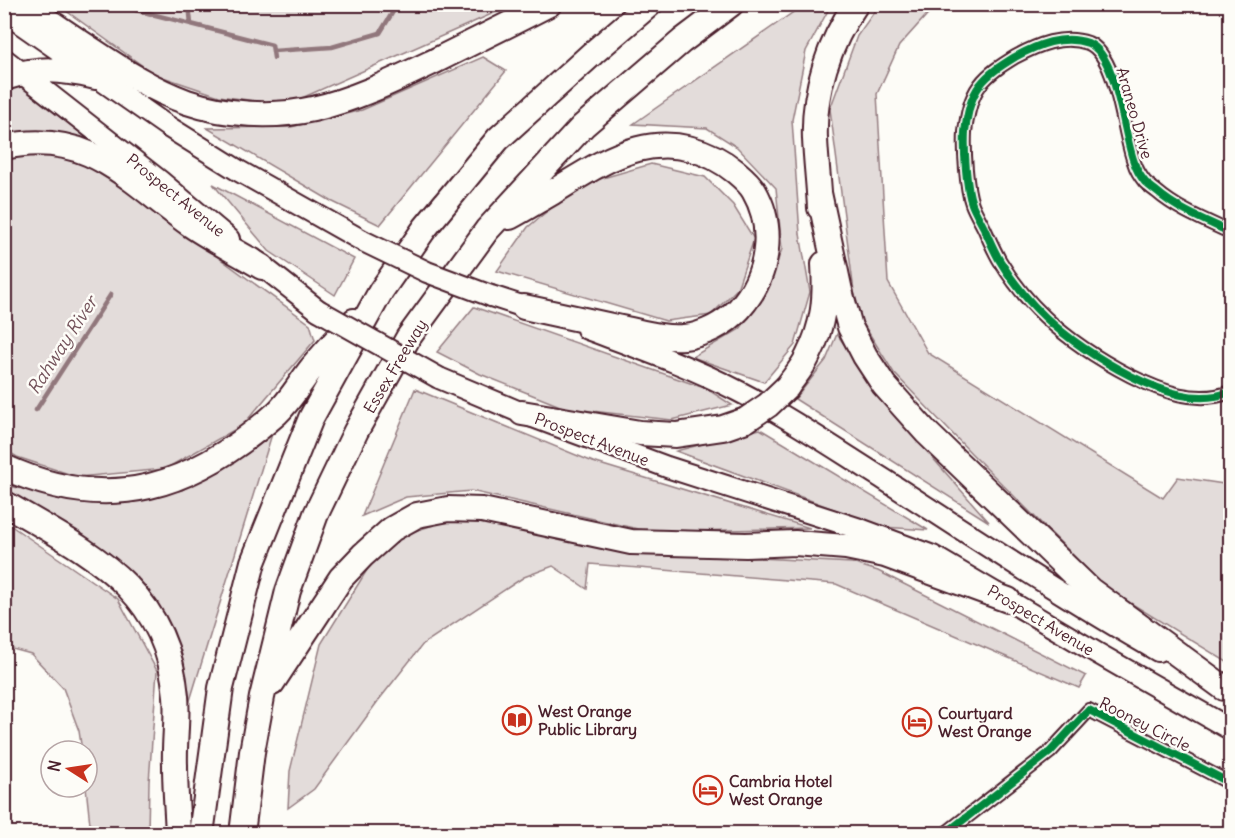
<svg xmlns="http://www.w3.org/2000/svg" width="1235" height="838" viewBox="0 0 1235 838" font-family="Delius,sans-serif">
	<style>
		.green { fill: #e3dcda; stroke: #967e82; stroke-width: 1.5 }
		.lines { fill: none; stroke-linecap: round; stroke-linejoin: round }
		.stream { stroke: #91777b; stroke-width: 4.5 }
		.street-casing { stroke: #4a1f2b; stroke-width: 16 }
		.primary-casing { stroke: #4a1f2b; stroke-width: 24 }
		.highway-casing { stroke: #4a1f2b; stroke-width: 28 }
		.street { stroke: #fdfcf7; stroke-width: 12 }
		.primary { stroke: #fdfcf7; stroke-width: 20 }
		.highway { stroke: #fdfcf7; stroke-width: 24 }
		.primary-bridge-casing { stroke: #4a1f2b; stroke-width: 24; stroke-linecap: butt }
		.highway-bridge-casing { stroke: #4a1f2b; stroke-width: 28; stroke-linecap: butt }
		.primary-bridge { stroke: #fdfcf7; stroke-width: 20 }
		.highway-bridge { stroke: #fdfcf7; stroke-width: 24 }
		.cycleway-casing { stroke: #fdfcf7; stroke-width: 11 }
		.cycleway { stroke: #00873e; stroke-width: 8 }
		.labels { text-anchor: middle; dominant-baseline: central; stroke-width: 5; stroke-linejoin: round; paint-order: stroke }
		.street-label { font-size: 16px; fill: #4a1f2b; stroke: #fdfcf7 }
		.poi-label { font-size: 16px; font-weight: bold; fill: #4a1f2b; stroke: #fdfcf7; text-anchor: start }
		.water-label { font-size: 18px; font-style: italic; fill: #73525a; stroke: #fdfcf7 }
	</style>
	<rect width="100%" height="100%" fill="#fdfcf7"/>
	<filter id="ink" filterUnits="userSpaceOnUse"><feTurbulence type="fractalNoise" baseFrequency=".0167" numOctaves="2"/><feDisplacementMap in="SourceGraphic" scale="12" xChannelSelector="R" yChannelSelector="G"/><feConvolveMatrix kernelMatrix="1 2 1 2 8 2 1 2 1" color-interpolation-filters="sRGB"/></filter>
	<g filter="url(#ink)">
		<path class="green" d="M805 4 831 5 806 51 792 120 800 234 810 292 795 345 764 382 692 357 740 329 766 293 782 249 776 188 737 147 707 128 633 124Z
			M58 5H512L286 105 219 96 154 74Z
			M879 5H939L934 7 899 46 877 94 888 282 928 353 1163 498 1178 477 1230 485V664L1106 588 971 453 894 373 857 314 830 109 857 36Z
			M483 57 506 71 380 225 331 201 207 128 291 127 362 110Z
			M11 84 21 87 97 146 5 139 4 87Z
			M4 153H68L138 199 310 324 315 340 243 425 165 469 78 477 17 457 4 449Z
			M651 164 705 177 733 205 754 239 737 289 711 315 666 321 497 271 528 227 579 185Z
			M213 184 354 259 335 295 269 251Z
			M474 307 707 389 732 405 672 420 565 408 480 374 437 352Z
			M837 334 886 405 989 522 795 399 826 360Z
			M415 389 593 462 810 528 651 532 471 491 406 497 362 516Z
			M760 429 928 530 883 527 676 451Z
			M272 434 184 720 172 631 152 598 110 554 5 489 4 485 99 504 182 490Z
			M457 517 651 552 852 563 878 571 1086 676 1079 688 836 584 590 564 587 589 553 566 524 577 423 644 378 701 314 789 288 808 290 771 321 644 385 541Z
			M4 521 118 599 157 671 149 782 148 833H91L86 787H87V751H82L79 731 63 688 31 654 5 647Z"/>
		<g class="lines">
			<path class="stream" d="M112 4 191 24
				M189 4 191 24 272 45 274 58
				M273 51 332 47 380 33 394 10
				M36 410 111 294"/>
			<g class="street-casing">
				<path id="street" d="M1230 232C1204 220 1178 210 1156 191 1152 188 1148 185 1145 182 1141 177 1136 169 1134 162 1123 134 1118 55 1088 43 1063 34 1037 45 1015 57 1002 65 989 73 980 85 970 98 967 116 965 132 964 149 966 188 972 204 975 212 980 220 984 228 989 239 994 251 1000 261 1012 281 1028 301 1045 317 1070 341 1100 360 1131 376 1161 391 1197 405 1230 392
					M945 834 1050 752 1089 710 1230 783"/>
			</g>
			<g class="primary-casing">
				<path id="primary" d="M4 12 167 126 239 171 363 241
					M4 59 160 181 229 239
					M252 258 318 310
					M491 296 537 311
					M587 329C638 348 690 366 738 391 789 417 837 450 885 480 975 538 1065 598 1158 651
					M439 378 522 413 667 467 863 530 933 556 1097 653 1230 729"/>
			</g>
			<g class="highway-casing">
				<path id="highway" d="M24 4C47 20 69 35 92 50 122 70 153 90 187 102 225 115 273 118 313 109 357 99 399 78 439 59 475 41 512 23 549 4
					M4 78C40 67 60 69 96 77
					M4 147C89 128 129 181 191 225 213 240 239 253 262 267
					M819 193 840 291 850 327 865 356 884 385 926 432 1090 590 1224 688
					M820 208C819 185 816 162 815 139 813 91 829 43 856 4
					M510 217C525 209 539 200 553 192 581 175 607 157 638 149 673 140 708 149 736 172 742 177 750 184 754 191 776 229 768 277 739 309 725 324 704 335 684 337 663 339 641 332 621 328 589 321 556 314 524 307
					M787 387C794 377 803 367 808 356 824 325 826 298 824 264
					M522 413 640 433 676 435 723 428 746 420
					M4 467C110 516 194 487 277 413 290 401 300 383 311 369 324 353 339 337 354 321
					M4 503C88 553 166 586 176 696 178 718 174 742 175 765 175 788 177 811 178 834
					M272 683 341 578 363 555 392 529 417 515 448 509 482 510 631 542 746 545 795 543 846 547 885 555 1008 600
					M201 834 221 688 253 562 311 418 381 291 425 228 498 139 593 53 650 4
					M242 834 252 752 262 697 288 591 316 514 356 431 408 338 487 230 583 126 682 41 731 4"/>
			</g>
			<use href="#street" class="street"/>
			<use href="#primary" class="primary"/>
			<use href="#highway" class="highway"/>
			<g class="primary-bridge-casing">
				<path id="primary-bridge" d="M363 241 427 272 491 296
					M318 310 439 378"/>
			</g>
			<g class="highway-bridge-casing">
				<path id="highway-bridge" d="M746 420 768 405 787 387"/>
			</g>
			<use href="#primary-bridge" class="primary-bridge"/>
			<use href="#highway-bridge" class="highway-bridge"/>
			<g class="cycleway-casing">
				<path id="cycleway" d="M1230 232C1204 220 1178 210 1156 191 1152 188 1148 185 1145 182 1141 177 1136 169 1134 162 1123 134 1118 55 1088 43 1063 34 1037 45 1015 57 1002 65 989 73 980 85 970 98 967 116 965 132 964 149 966 188 972 204 975 212 980 220 984 228 989 239 994 251 1000 261 1012 281 1028 301 1045 317 1070 341 1100 360 1131 376 1161 391 1197 405 1230 392
					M945 834 1050 752 1089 710 1230 783"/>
			</g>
			<use href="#cycleway" class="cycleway"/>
		</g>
	</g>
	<defs>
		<g id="library-ring" transform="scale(1.5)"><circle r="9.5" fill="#fdfcf7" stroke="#c8321e" stroke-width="1.5"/><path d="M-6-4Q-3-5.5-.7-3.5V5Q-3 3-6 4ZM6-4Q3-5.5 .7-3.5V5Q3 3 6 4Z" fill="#c8321e"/></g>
		<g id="hotel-ring" transform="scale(1.5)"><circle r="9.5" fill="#fdfcf7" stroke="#c8321e" stroke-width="1.5"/><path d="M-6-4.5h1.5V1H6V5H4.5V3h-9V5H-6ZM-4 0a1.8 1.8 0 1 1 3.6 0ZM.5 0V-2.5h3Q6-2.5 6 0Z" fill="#c8321e"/></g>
	</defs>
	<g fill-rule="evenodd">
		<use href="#library-ring" x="517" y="720"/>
		<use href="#hotel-ring" x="917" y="722"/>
		<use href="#hotel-ring" x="708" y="790"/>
	</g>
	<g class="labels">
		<g class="street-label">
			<text transform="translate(1135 113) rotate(74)">Araneo Drive</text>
			<text transform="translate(176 195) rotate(39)">Prospect Avenue</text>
			<text transform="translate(395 366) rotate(-59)">Essex Freeway</text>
			<text transform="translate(592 439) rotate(21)">Prospect Avenue</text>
			<text transform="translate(1041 620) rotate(31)">Prospect Avenue</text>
			<text transform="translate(1145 724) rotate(27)">Rooney Circle</text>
		</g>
		<g class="poi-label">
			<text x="538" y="711">West Orange<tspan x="538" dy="18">Public Library</tspan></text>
			<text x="938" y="713">Courtyard<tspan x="938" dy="18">West Orange</tspan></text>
			<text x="729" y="781">Cambria Hotel<tspan x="729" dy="18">West Orange</tspan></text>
		</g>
		<g class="water-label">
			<text transform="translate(62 345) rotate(-57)">Rahway River</text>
		</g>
	</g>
	<rect width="1235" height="838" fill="none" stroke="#fdfcf7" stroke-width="24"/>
	<rect x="12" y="12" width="1211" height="814" fill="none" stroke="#4a1f2b" stroke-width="2" filter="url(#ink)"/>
	<g transform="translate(69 769) rotate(282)"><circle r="28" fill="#fdfcf7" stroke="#b5a4a5" stroke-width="1.5"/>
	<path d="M0-4.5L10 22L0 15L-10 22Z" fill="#c8321e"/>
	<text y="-9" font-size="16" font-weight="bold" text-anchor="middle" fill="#4a1f2b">N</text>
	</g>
</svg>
